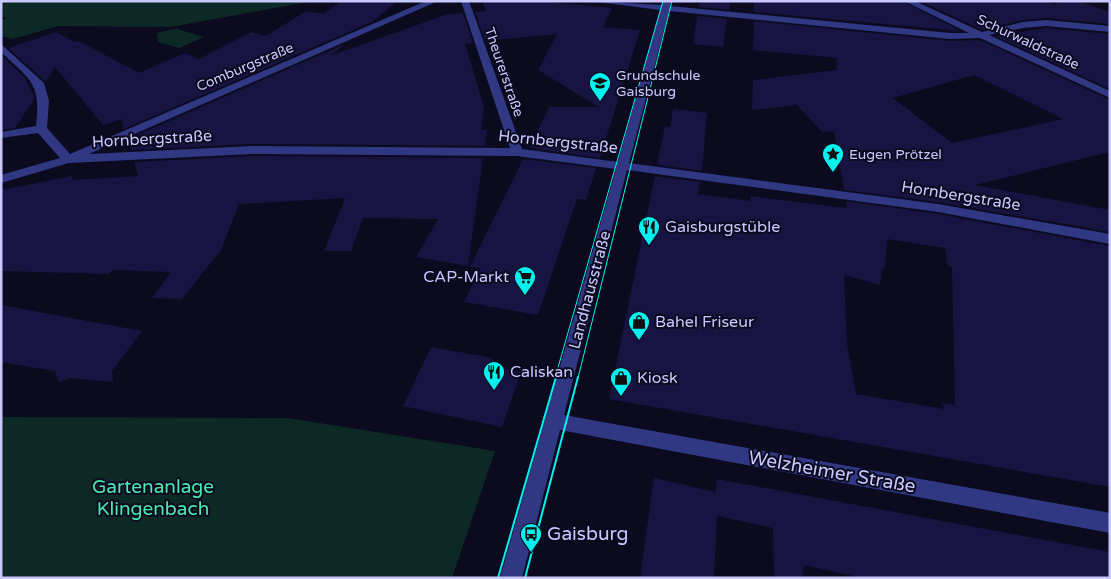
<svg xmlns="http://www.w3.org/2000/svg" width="1111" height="579" viewBox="0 0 1111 579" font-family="'Varela Round',sans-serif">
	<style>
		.green { fill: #0c2925 }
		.building { fill: #181441; fill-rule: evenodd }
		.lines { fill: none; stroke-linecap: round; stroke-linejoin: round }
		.street { fill: #303783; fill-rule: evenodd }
		.tram-far1 { stroke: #00f3ee; stroke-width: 1 }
		.tram { stroke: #00f3ee; stroke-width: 2 }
		.labels { text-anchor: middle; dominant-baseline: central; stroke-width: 4; stroke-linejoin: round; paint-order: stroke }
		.far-street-label { font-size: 14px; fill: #c8c8ff; stroke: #0b0a1f }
		.far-poi-label { font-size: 14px; fill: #c8c8ff; stroke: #0b0a1f; text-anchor: start }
		.street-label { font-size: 16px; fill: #c8c8ff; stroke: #0b0a1f }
		.poi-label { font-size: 16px; fill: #c8c8ff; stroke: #0b0a1f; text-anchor: start }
		.near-street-label { font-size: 19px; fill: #c8c8ff; stroke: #0b0a1f }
		.near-park-label { font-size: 19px; fill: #49eaaf; stroke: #0b0a1f }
		.near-poi-label { font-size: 19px; fill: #c8c8ff; stroke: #0b0a1f; text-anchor: start }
	</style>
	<rect width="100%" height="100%" fill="#0b0a1f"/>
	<path class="green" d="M1 1H314L170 27 58 26 13 39 1 36V22L7 17H1Z
		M177 28V29L204 37 179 48 158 42 157 33Z
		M1 417 288 418 495 451 452 578H1Z"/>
	<path class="building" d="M341 1H398L372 22 124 129 122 119 103 125 55 67 46 82 8 48 56 32 75 42 79 41 139 73 185 53 199 59 251 32 266 36 306 11 323 14Z
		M482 1H538L612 8 603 27 640 30 600 158 529 148 549 107H599L538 70 557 34 485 41 475 12 486 11Z
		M700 1H730L729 10 699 7Z
		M754 1H902L961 31 754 12Z
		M920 1H1044L1054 4 1063 1H1079L1110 12V24L1046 18 1023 20 982 30Z
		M463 13 473 43 465 44 484 107 481 130H487L485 146 252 144 131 150 128 139 345 44 332 55 445 15Z
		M697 16 727 19 723 47 693 44Z
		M754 21 950 41 980 40 1110 100V152L975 185 1110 210V232L938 202 844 190 834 131 822 132 797 105 752 110 753 80 837 70V58L753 50ZM974 75 1063 119 952 143 893 98Z
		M1046 28 1110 34V89L995 36Z
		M1 55 25 78 35 98 15 128 1 130Z
		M673 109 707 113 702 171 657 165 665 126 670 127Z
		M252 156 483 158 468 266 416 257 438 219 363 218 351 251H324L345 198 239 204 221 250 182 299 152 298 171 272 113 270 109 274 1 271V190L72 176V180L138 176 134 162Z
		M523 159 596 168 586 200 577 199 538 315 464 302 481 268 470 267Z
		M655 176 700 182 698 194 751 201V196L847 208 846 201 938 214 1110 246V487L609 399ZM887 239 945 248 948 266 952 267 955 405 942 403 944 409 856 394 847 344 844 275 880 285 882 268H885Z
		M1 305 142 331 112 371 113 382 69 378 59 382 55 371 1 362Z
		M431 347 493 358 490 365 521 372 502 427 403 406Z
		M654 478 716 492 717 479 1110 552V578H862L804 565 802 578H774L773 528 717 516 714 578H640Z"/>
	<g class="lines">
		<path class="street" d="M426 1H438L89 154 252 146 510 148 461 1H469L522 149 618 162 660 10 590 1 662 5 663 1H671L670 6 950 33H969L904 1H915L982 32 1023 22 1046 20 1110 26V32L1046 26 1023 28 989 35 1110 91V98L980 38 950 39 669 11 629 163 938 204 1110 234V244L938 212 627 170 564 415 1110 513V533L560 430 522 578H500L616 169 517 156 252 154 69 163 1 183V175L60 158 38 133 1 138V132L36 126C41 82 31 81 1 52V44L44 83 49 101 47 128 70 154Z"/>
		<path class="tram-far1" d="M555 378 663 1
			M578 378 672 1"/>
		<path class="tram" d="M498 578 556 377
			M525 578 578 377"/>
	</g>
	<defs>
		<g id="school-pin" transform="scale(1.125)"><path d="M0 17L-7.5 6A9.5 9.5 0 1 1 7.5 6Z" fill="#00f3ee" stroke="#0b0a1f"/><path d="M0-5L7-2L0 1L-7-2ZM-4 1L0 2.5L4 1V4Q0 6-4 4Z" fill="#111"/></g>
		<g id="sight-pin" transform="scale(1.125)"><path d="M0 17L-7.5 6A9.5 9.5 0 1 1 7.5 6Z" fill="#00f3ee" stroke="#0b0a1f"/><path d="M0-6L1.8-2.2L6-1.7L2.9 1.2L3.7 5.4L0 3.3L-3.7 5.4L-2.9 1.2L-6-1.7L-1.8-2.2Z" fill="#111"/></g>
		<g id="restaurant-pin" transform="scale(1.125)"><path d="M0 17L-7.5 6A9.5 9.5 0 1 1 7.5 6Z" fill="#00f3ee" stroke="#0b0a1f"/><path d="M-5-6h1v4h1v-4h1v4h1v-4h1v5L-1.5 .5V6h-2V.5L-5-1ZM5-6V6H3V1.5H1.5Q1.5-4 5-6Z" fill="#111"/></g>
		<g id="supermarket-pin" transform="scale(1.125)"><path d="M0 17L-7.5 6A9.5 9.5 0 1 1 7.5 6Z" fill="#00f3ee" stroke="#0b0a1f"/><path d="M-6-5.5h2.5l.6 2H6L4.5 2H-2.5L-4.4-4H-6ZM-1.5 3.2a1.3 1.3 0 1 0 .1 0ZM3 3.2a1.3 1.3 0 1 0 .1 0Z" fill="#111"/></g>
		<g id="shop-pin" transform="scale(1.125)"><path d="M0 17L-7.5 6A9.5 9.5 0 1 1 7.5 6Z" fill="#00f3ee" stroke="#0b0a1f"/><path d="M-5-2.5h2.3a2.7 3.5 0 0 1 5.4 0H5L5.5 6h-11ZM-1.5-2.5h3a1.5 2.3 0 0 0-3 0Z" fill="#111"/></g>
		<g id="bus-pin" transform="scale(1.125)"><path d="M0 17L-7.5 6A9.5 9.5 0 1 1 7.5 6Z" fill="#00f3ee" stroke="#0b0a1f"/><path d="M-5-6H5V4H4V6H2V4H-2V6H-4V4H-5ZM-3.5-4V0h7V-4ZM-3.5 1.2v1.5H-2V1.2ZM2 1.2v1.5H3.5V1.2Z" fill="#111"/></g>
	</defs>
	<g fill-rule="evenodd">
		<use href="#school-pin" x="600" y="83"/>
		<use href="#sight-pin" x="833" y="154"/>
		<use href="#restaurant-pin" x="649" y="227"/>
		<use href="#supermarket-pin" x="525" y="277"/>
		<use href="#shop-pin" x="639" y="322"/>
		<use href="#restaurant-pin" x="494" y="372"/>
		<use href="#shop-pin" x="621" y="378"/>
		<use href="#bus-pin" x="531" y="534"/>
	</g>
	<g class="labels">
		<g class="far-street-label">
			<text transform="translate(1028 42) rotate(25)">Schurwaldstraße</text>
			<text transform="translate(245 67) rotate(-23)">Comburgstraße</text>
			<text transform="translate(504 72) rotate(71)">Theurerstraße</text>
		</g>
		<g class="far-poi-label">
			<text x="616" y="75">Grundschule<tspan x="616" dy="16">Gaisburg</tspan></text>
			<text x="849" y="154">Eugen Prötzel</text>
		</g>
		<g class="street-label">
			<text transform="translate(152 139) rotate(-3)">Hornbergstraße</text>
			<text transform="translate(558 142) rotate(6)">Hornbergstraße</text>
			<text transform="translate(961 196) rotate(9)">Hornbergstraße</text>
			<text transform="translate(590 290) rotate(-75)">Landhausstraße</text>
		</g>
		<g class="poi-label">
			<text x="665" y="227">Gaisburgstüble</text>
			<text x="509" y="277" text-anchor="end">CAP-Markt</text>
			<text x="655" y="322">Bahel Friseur</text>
			<text x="510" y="372">Caliskan</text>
			<text x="637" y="378">Kiosk</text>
		</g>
		<g class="near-street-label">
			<text transform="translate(832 472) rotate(10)">Welzheimer Straße</text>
		</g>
		<g class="near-park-label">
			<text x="153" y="487">Gartenanlage<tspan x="153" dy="22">Klingenbach</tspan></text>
		</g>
		<g class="near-poi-label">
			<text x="547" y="534">Gaisburg</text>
		</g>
	</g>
	<rect width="1111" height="579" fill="none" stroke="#c8c8ff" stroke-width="5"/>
</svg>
